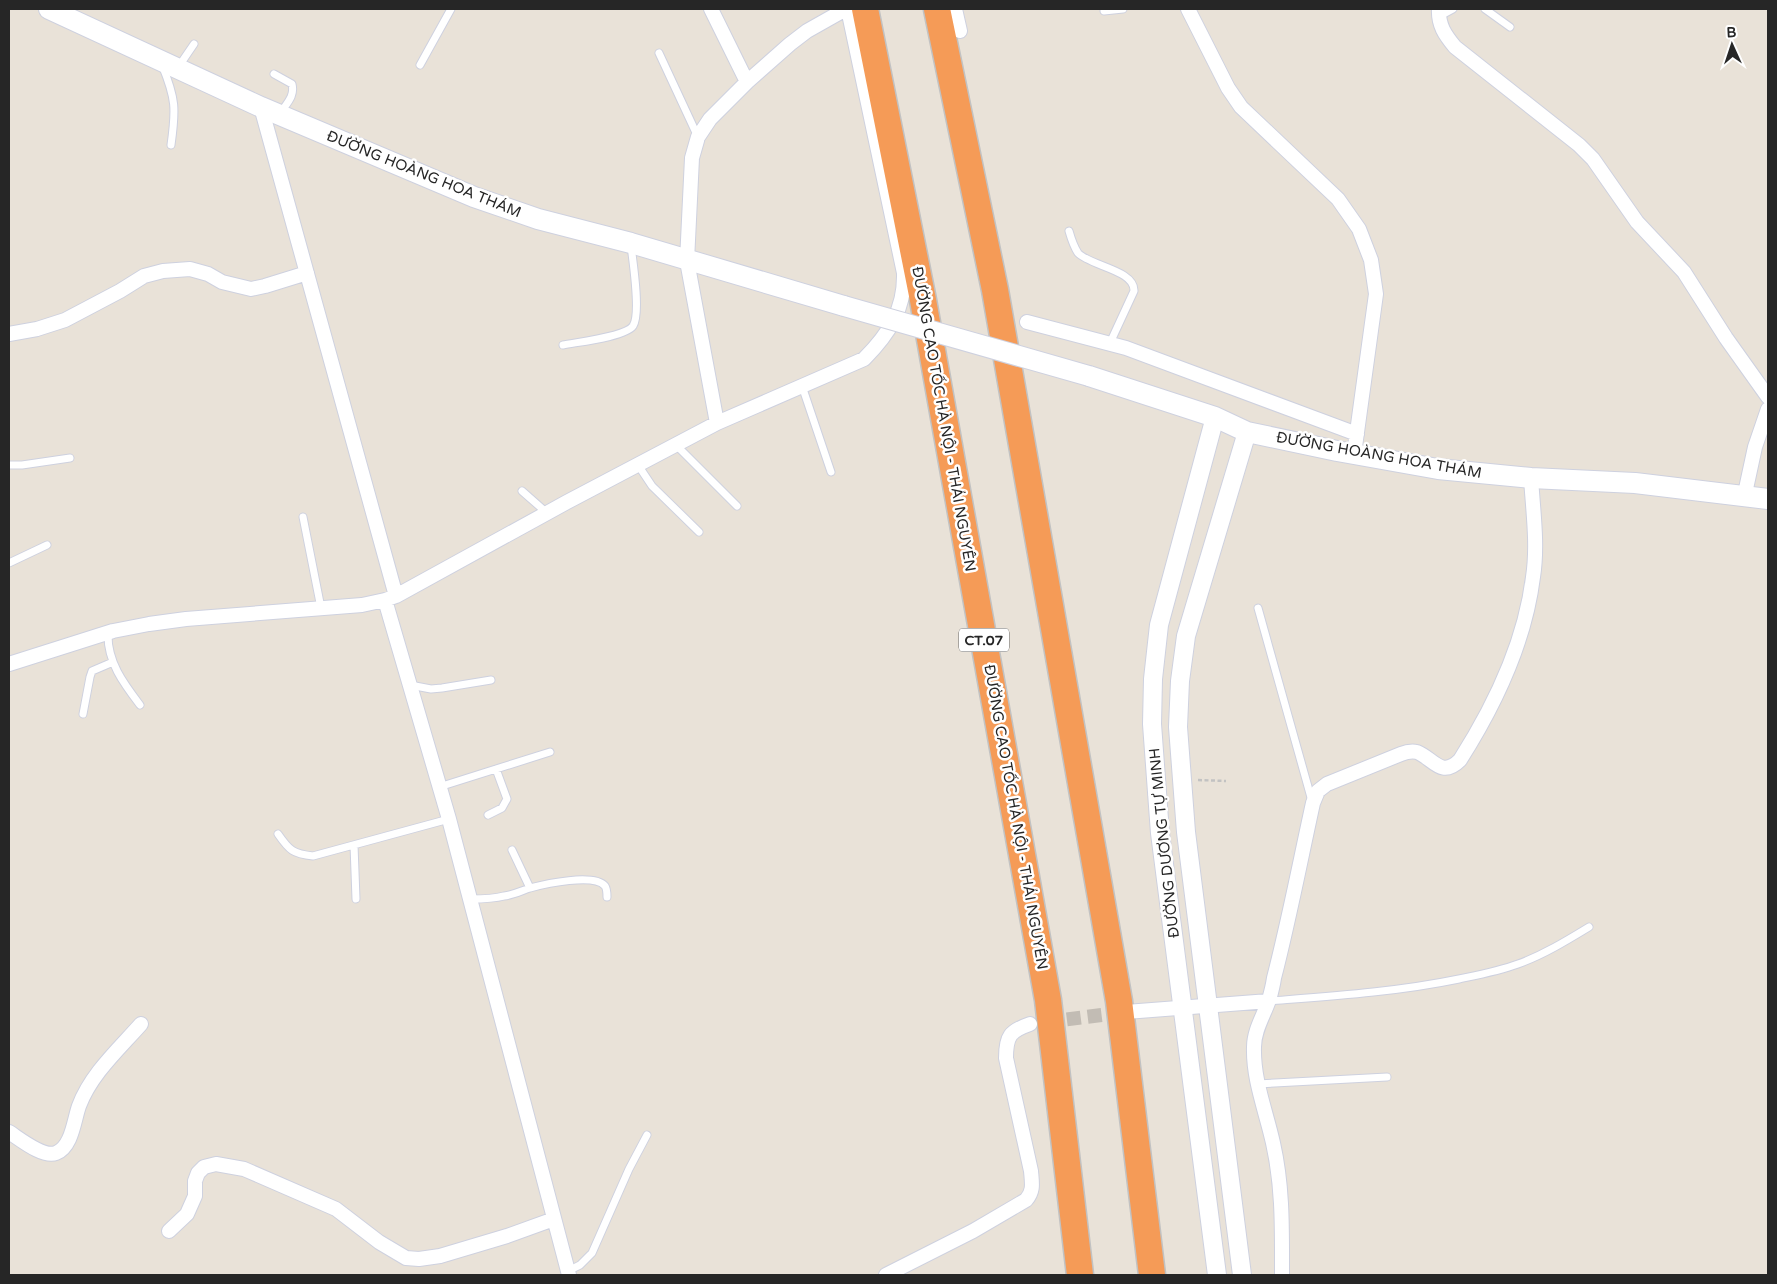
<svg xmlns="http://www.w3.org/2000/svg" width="1777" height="1284" viewBox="0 0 1777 1284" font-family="'Varela Round',sans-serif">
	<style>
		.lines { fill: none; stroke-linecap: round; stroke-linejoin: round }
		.minor-tunnel { stroke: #c2bcb4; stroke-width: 14; stroke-dasharray: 14 7; stroke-linecap: butt }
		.service-casing { stroke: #ced1df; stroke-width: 9 }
		.minor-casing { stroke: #ced1df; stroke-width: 16 }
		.tertiary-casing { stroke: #ced1df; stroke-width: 20 }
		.secondary-casing { stroke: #ced1df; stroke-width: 22 }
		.motorway-casing { stroke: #c2c2c2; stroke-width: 29 }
		.path { stroke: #c2c2c2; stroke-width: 2.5; stroke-dasharray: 4 2.5; stroke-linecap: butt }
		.service { stroke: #fff; stroke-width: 7 }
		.minor { stroke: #fff; stroke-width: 14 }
		.tertiary { stroke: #fff; stroke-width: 18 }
		.secondary { stroke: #fff; stroke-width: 20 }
		.motorway { stroke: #f59b57; stroke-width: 26 }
		.secondary-bridge-casing { stroke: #ced1df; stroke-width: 22; stroke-linecap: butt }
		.secondary-bridge { stroke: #fff; stroke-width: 20 }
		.labels { text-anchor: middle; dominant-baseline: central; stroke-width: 5; stroke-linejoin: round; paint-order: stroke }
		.shield { fill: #fff; stroke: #676767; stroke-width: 1 }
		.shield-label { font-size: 14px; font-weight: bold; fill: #262626 }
		.street-label { font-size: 15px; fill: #262626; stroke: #fff }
	</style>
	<rect width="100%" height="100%" fill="#e9e2d8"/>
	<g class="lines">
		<path class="minor-tunnel" d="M1046 1022 1126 1012"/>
		<g class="service-casing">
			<path id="service" d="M1485 9 1510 27
				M1104 11 1123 9
				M1440 16 1453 9
				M659 53 698 137
				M162 65C176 99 176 109 171 145
				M420 65 451 9
				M179 66 194 44
				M274 74 292 84C295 96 287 103 281 112
				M1069 231C1071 238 1074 247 1078 253 1090 266 1135 270 1134 291L1110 343
				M563 345C578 342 625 337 633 326 641 314 633 262 631 246
				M802 386 831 472
				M676 445 737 506
				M9 465H22L70 458
				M638 465 652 486 699 532
				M522 491 547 513
				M303 517 321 608
				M9 563 47 545
				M1258 608 1312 801
				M108 633C107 662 124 684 140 705
				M410 685 431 689 442 688 491 680
				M83 714 90 677 92 671 113 662
				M439 787 550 752
				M488 815 502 808 507 799 496 769
				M278 834C289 850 293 854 313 856L449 819
				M354 845 356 899
				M512 850 530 888
				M470 899C481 899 493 899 504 896 513 895 521 891 530 888 545 884 594 873 605 886 607 889 607 893 607 897
				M1269 1001C1333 996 1396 992 1459 979 1478 975 1499 971 1518 964 1543 955 1566 941 1589 927
				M1257 1084 1387 1077
				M568 1271 580 1265 592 1253 629 1169 647 1135"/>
		</g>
		<g class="minor-casing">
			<path id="minor" d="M711 9 747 82
				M955 9 960 31
				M1188 9 1228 88 1241 107 1338 199 1359 229 1371 260 1376 294 1354 454
				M1439 9C1438 25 1445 35 1455 47L1579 145 1593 159 1637 222 1684 272 1726 338 1768 397
				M261 107 396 596
				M1027 322 1126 348 1357 434
				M9 334 37 329 65 320 120 291 144 276 163 271 190 269 208 274 222 282 251 289 265 286 307 273
				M717 423 687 261 692 158 698 137 710 119 747 82 790 44 807 31 846 9
				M1744 498 1755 447 1768 409
				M385 600 449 819 569 1275
				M9 664 113 631 149 624 186 619 362 605 385 600 396 596 567 502 717 423 864 359C889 334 905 309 904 273L848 9
				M1126 1012 1269 1001
				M9 1132C20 1139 43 1158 56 1153 72 1147 74 1120 79 1106 91 1074 118 1050 141 1024
				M169 1231 187 1214 195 1196V1181L198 1173 204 1167 216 1164 244 1169 336 1209 379 1242 406 1258 419 1259 440 1256 507 1236 554 1219
				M886 1275 973 1231 1026 1200C1034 1191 1032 1183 1031 1171L1006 1058C1006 1036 1010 1031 1030 1024
				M1282 1275C1282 1230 1283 1187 1273 1143 1266 1111 1253 1080 1254 1047 1254 1030 1264 1015 1269 1000 1271 993 1273 985 1274 978 1289 920 1300 862 1313 803L1318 791 1327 784 1401 754C1406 752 1412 751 1417 752 1433 758 1441 779 1460 760 1495 705 1525 642 1533 577 1538 545 1533 511 1531 478"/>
		</g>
		<g class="tertiary-casing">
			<path id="tertiary" d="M1215 417 1159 625 1153 679 1152 724 1160 833 1217 1275
				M1242 1275 1186 832 1178 727 1180 681 1186 636 1247 432"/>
		</g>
		<g class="secondary-casing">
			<path id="secondary" d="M49 9 261 107 474 197 538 219 631 243 844 306
				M1089 376 1215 417 1247 432 1337 451 1438 469 1531 478 1635 483 1768 499"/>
		</g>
		<g class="motorway-casing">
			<path id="motorway" d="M865 9 923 300 1048 1000 1080 1275
				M937 9 995 290 1119 1001 1152 1275"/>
		</g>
		<path class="path" d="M1198 780 1226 781"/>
		<use href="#service" class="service"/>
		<use href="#minor" class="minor"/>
		<use href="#tertiary" class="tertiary"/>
		<use href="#secondary" class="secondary"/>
		<use href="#motorway" class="motorway"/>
		<g class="secondary-bridge-casing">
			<path id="secondary-bridge" d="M844 306 1089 376"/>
		</g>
		<use href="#secondary-bridge" class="secondary-bridge"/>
	</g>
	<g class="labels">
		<rect class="shield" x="959" y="628.5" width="50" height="23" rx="4"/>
		<g class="shield-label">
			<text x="984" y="640">CT.07</text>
		</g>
		<g class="street-label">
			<text transform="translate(424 174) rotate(22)">ĐƯỜNG HOÀNG HOA THÁM</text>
			<text transform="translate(944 419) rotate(80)">ĐƯỜNG CAO TỐC HÀ NỘI - THÁI NGUYÊN</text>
			<text transform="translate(1379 455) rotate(10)">ĐƯỜNG HOÀNG HOA THÁM</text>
			<text transform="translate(1016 817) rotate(80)">ĐƯỜNG CAO TỐC HÀ NỘI - THÁI NGUYÊN</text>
			<text transform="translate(1164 843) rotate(-96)">ĐƯỜNG DƯƠNG TỰ MINH</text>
		</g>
	</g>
	<rect width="1777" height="1284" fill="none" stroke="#262626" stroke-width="20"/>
	<g transform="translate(1732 45) rotate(357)" stroke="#ffffff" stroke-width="4" paint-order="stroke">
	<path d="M0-4L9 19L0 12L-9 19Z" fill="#262626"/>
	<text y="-8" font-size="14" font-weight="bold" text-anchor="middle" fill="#262626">B</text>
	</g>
</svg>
